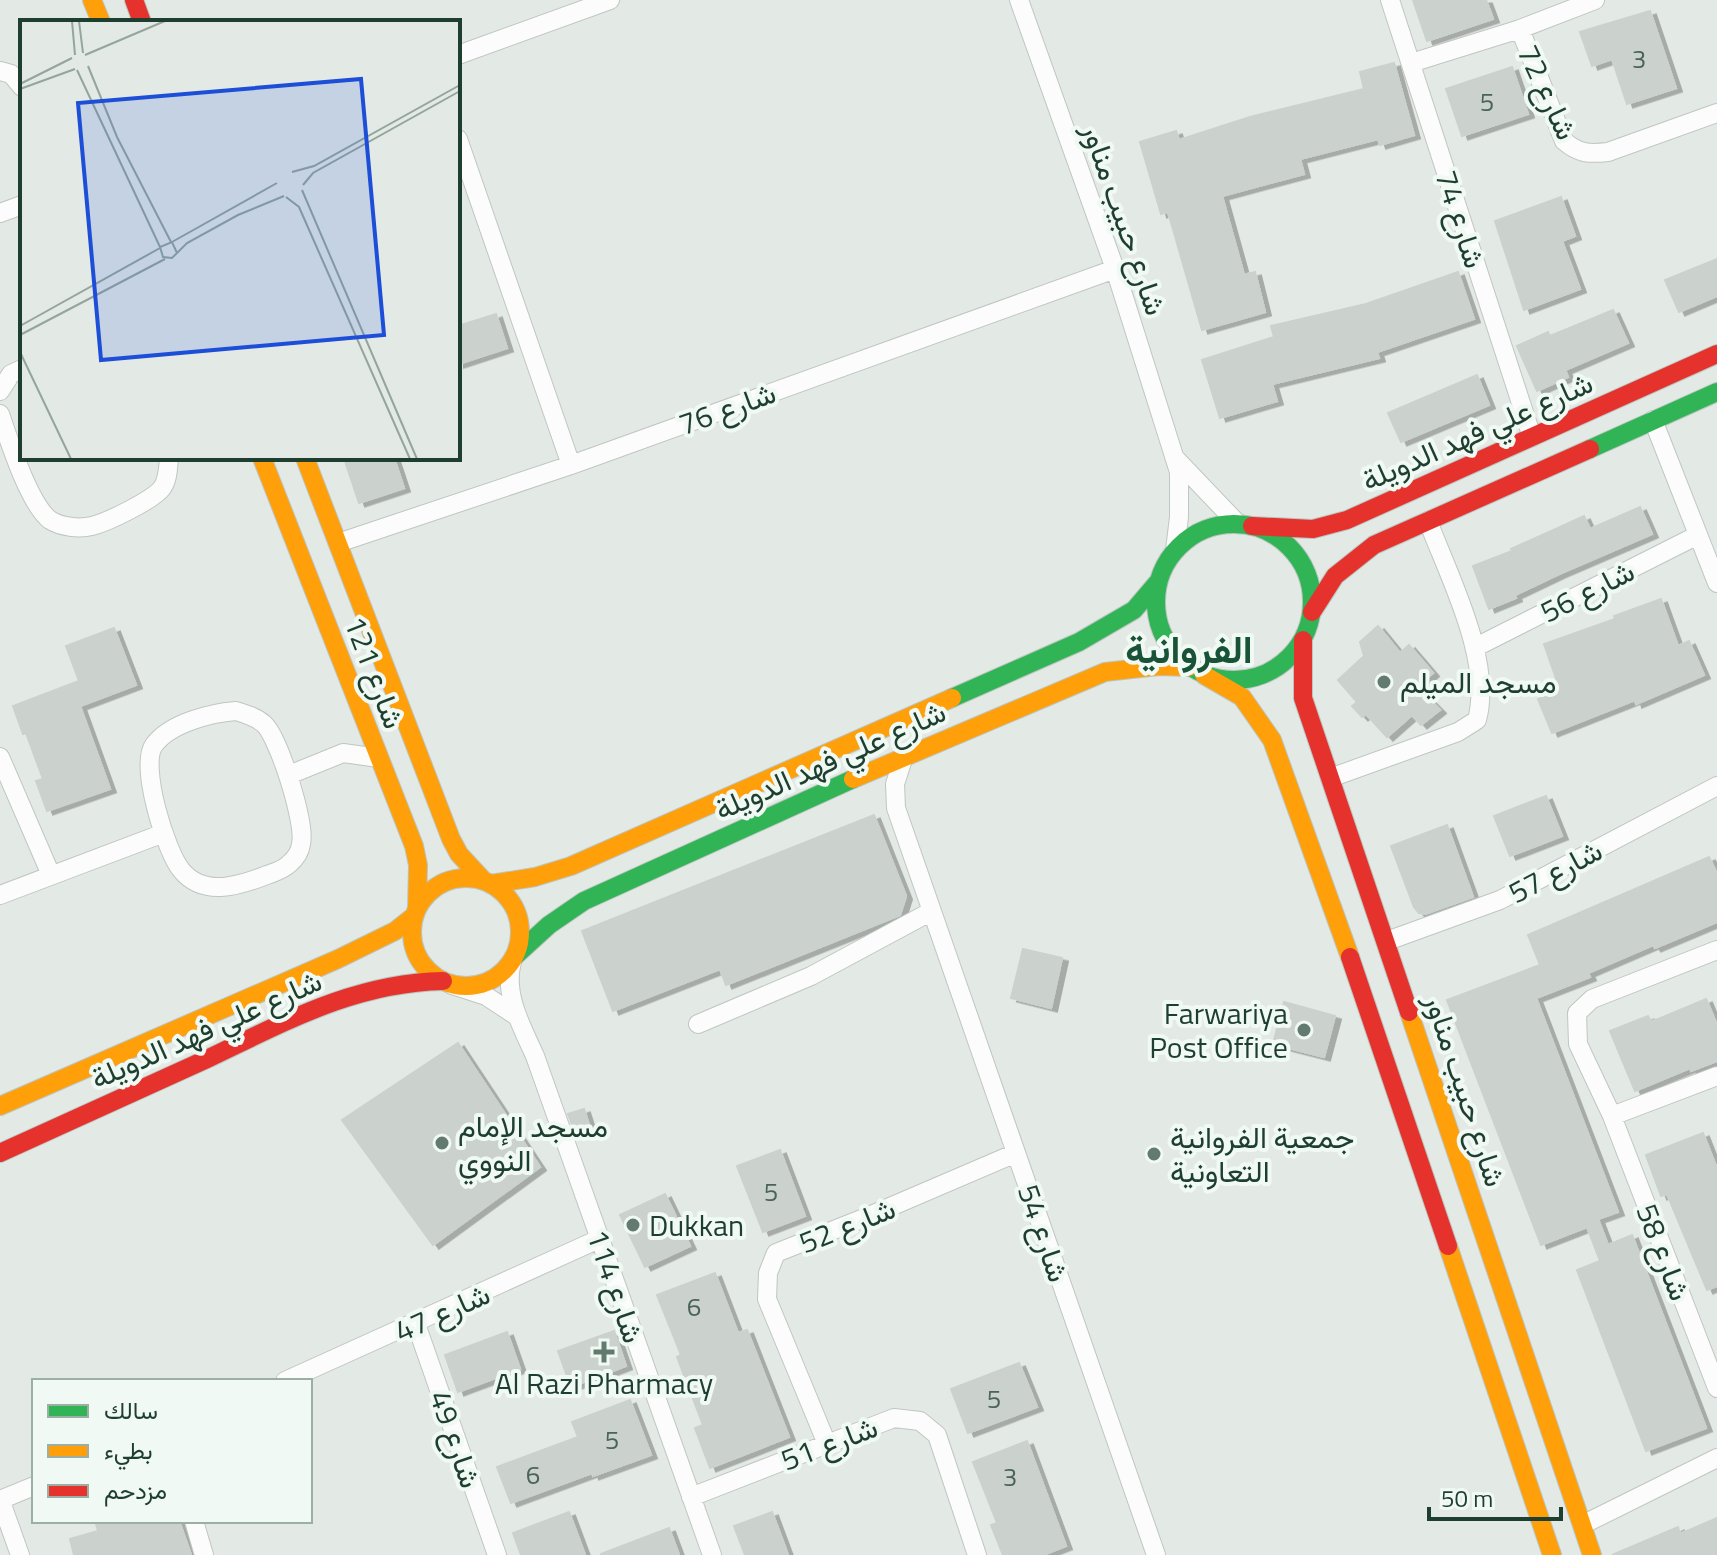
<svg xmlns="http://www.w3.org/2000/svg" width="1717" height="1555" viewBox="0 0 1717 1555" font-family="'Titillium Web',Vazirmatn,sans-serif">
	<style>
		.building { fill: #cbd2ce; stroke: #cbd2ce; stroke-width: 2; filter: url(#shadow) }
		.lines { fill: none; stroke-linecap: round; stroke-linejoin: round }
		.street-casing { stroke: #c0c6c2; stroke-width: 20 }
		.fast-casing { stroke: #bcc5c0; stroke-width: 20 }
		.slow-casing { stroke: #bcc5c0; stroke-width: 20 }
		.jam-casing { stroke: #bcc5c0; stroke-width: 20 }
		.street { stroke: #fbfcfb; stroke-width: 18 }
		.fast { stroke: #30b455; stroke-width: 18 }
		.slow { stroke: #ff9f0a; stroke-width: 18 }
		.jam { stroke: #e5322d; stroke-width: 18 }
		.poi-dot { fill: #637a6f; stroke: #f0f9f3; stroke-width: 3 }
		.labels { text-anchor: middle; dominant-baseline: central; stroke-width: 8; stroke-linejoin: round; paint-order: stroke }
		.number-label { font-size: 26px; fill: #4a6458 }
		.street-label { font-size: 30px; fill: #1e3f2f; stroke: #f0f9f3 }
		.poi-label { font-size: 30px; fill: #1e3f2f; stroke: #f0f9f3; text-anchor: start }
		.district-label { font-size: 38px; font-weight: bold; fill: #185338; stroke: #f0f9f3 }
		.inset-road { fill: none; stroke: #94a59c; stroke-width: 2 }
		.view { fill: #1d4ed8; fill-opacity: 0.15; stroke: #1d4ed8; stroke-width: 4 }
		.inset-edge { fill: none; stroke: #1e3f2f; stroke-width: 4 }
	</style>
	<defs>
		<filter id="shadow"><feDropShadow dx="6" dy="3.5" stdDeviation="0" flood-color="#0004"/></filter>
	</defs>
	<rect width="100%" height="100%" fill="#e3e9e5"/>
	<path class="building" d="M1413 0H1486L1493 19 1427 41Z
		M1650 11 1676 88 1627 104 1612 59 1592 66 1580 32Z
		M1394 63 1414 135 1380 145 1378 139 1300 159 1304 174 1222 196 1244 275 1255 272 1265 312 1202 330 1168 212 1161 214 1140 142 1176 131 1179 140 1250 117 1364 89 1360 72Z
		M1512 67 1528 114 1462 136 1446 89Z
		M1561 197 1575 236 1562 241 1580 289 1524 310 1495 221Z
		M1717 259V296L1679 312 1665 280Z
		M1458 272 1474 319 1377 352 1379 358 1272 384 1277 401 1220 418 1202 360 1274 337 1271 326 1366 304Z
		M1613 310 1628 343 1565 370 1568 377 1537 391 1517 346 1548 332 1550 336Z
		M496 314 507 348 458 364V326Z
		M1477 375 1489 405 1401 442 1388 413Z
		M344 458H394L404 488 359 503Z
		M1640 507 1652 534 1559 574 1515 595 1516 598 1489 609 1473 566 1512 551 1511 549 1584 516 1590 529Z
		M1661 599 1678 646 1689 641 1704 675 1636 704 1635 700 1552 733 1538 699 1560 690 1544 644 1615 619 1614 616Z
		M1378 626 1400 653 1409 645 1433 673 1425 680 1429 685 1422 692 1440 710 1421 725 1412 715 1387 737 1366 714 1362 717 1352 706 1357 702 1338 680 1364 656 1360 642Z
		M114 628 136 685 80 706 110 789 47 811 36 781 43 779 26 733 23 734 13 706 79 681 66 646Z
		M1546 796 1562 836 1510 856 1494 816Z
		M874 815 906 896 900 915 726 985 720 969 613 1011 582 931Z
		M1447 825 1473 897 1425 914 1419 913 1414 907 1391 846Z
		M1709 857 1717 874V922L1655 948 1653 945 1588 973 1590 977 1536 998 1618 1212 1598 1219 1608 1245 1632 1235 1706 1428 1646 1451 1577 1270 1600 1261 1587 1227 1541 1245 1447 1000 1540 965 1528 935Z
		M1023 949 1062 958 1051 1008 1011 998Z
		M1706 999 1717 1025V1061L1691 1071 1690 1068 1635 1091 1610 1031 1648 1016 1651 1022Z
		M1284 1002 1335 1016 1324 1057 1273 1044Z
		M458 1043 540 1167 433 1245 342 1120Z
		M584 1109 590 1128 575 1133 568 1114Z
		M1703 1133 1717 1169V1286L1707 1290 1667 1194 1661 1196 1646 1155Z
		M780 1150 805 1216 763 1232 737 1166Z
		M665 1194 690 1246 645 1267 620 1215Z
		M715 1273 738 1333 747 1330 789 1437 710 1468 695 1428 703 1425 677 1357 681 1355 657 1295Z
		M614 1331 626 1366 571 1387 558 1351Z
		M507 1332 520 1369 458 1392 445 1355Z
		M1019 1363 1037 1407 968 1433 951 1389Z
		M630 1400 651 1455 593 1476 592 1473 511 1503 497 1467 578 1437 572 1422Z
		M1027 1441 1066 1546 1043 1555H1003L991 1525 997 1523 973 1462Z
		M569 1512 585 1555H521L513 1533Z
		M772 1512 788 1555H745L734 1526Z
		M1717 1518V1555H1612L1678 1527 1680 1534Z
		M106 1521H179L191 1555H74L70 1539 98 1531 96 1524Z
		M669 1528 679 1555H601V1554Z"/>
	<g class="lines">
		<g class="street-casing">
			<path id="street" d="M1019 0 1115 269 1179 472V517L1175 550
				M1390 0 1532 437
				M1520 29 1564 141C1579 154 1589 154 1608 152L1717 113
				M458 55 610 0
				M1411 63 1520 29 1595 0
				M0 71 11 74 22 87
				M458 139 571 465
				M0 213 22 205
				M0 391 11 374 22 369
				M0 414C9 440 29 504 50 520 61 527 79 529 92 526 108 522 153 500 162 488 168 480 168 468 169 458
				M1653 420 1717 583
				M1174 457 1238 524
				M338 543 571 465 1115 269
				M1476 647 1698 535
				M236 711C246 714 256 717 264 724 279 738 306 824 301 844 300 852 295 859 289 864 283 870 275 872 267 875 241 885 205 898 182 871 166 853 139 765 154 745 170 723 211 713 236 711Z
				M904 756 895 784 896 808 1156 1555
				M0 757 51 875
				M289 775 343 753 379 758
				M1330 778 1458 732 1477 720C1493 660 1449 577 1428 521
				M0 895 164 833
				M1387 941 1500 900 1717 786
				M1717 950 1592 999 1577 1013 1578 1044 1612 1116 1717 1388
				M512 962C503 994 522 1027 535 1056L712 1555
				M452 985 486 996 518 1017
				M698 1024 811 976 932 911
				M1612 1116 1717 1076
				M416 1324 497 1555
				M285 1381 599 1239
				M827 1444 767 1299 768 1273 776 1253 869 1216 1016 1153
				M691 1497 894 1418 920 1421 937 1435 977 1555
				M0 1499 20 1555
				M0 1500 34 1486
				M194 1521 204 1555
				M1582 1525 1717 1458"/>
		</g>
		<g class="fast-casing">
			<path id="fast" d="M1590 449 1717 392
				M1156 602a78 78 0 1 1 156 0a78 78 0 1 1-156 0Z
				M952 698 1079 642 1134 610 1157 583
				M515 956 549 925 584 901 853 779"/>
		</g>
		<g class="slow-casing">
			<path id="slow" d="M92 0 101 22
				M262 458 414 846 418 865 417 909
				M305 458 451 839 459 854 484 881
				M1204 675 1242 697 1272 740 1350 957
				M853 779 1105 672 1159 666 1189 667
				M412 932a54 54 0 1 1 108 0a54 54 0 1 1-108 0Z
				M491 884 535 877 571 866 952 698
				M1409 1012 1592 1555
				M0 1106 338 959 395 931 414 916
				M1448 1246 1552 1555"/>
		</g>
		<g class="jam-casing">
			<path id="jam" d="M134 0 142 22
				M1252 526 1313 529 1347 520 1717 354
				M1312 612 1335 576 1374 545 1590 449
				M1303 640V698L1409 1012
				M1350 957 1448 1246
				M0 1153C69 1121 138 1091 207 1059 285 1022 354 983 443 981"/>
		</g>
		<use href="#street" class="street"/>
		<use href="#fast" class="fast"/>
		<use href="#slow" class="slow"/>
		<use href="#jam" class="jam"/>
	</g>
	<g class="poi-dot">
		<circle cx="1384" cy="682" r="8"/>
		<circle cx="1304" cy="1030" r="8"/>
		<circle cx="442" cy="1143" r="8"/>
		<circle cx="1154" cy="1154" r="8"/>
		<circle cx="633" cy="1225" r="8"/>
		<path d="M600 1340h8v8h8v8h-8v8h-8v-8h-8v-8h8z"/>
	</g>
	<g class="labels">
		<g class="number-label">
			<text x="1639" y="58">3</text>
			<text x="1487" y="101">5</text>
			<text x="771" y="1191">5</text>
			<text x="694" y="1306">6</text>
			<text x="994" y="1398">5</text>
			<text x="612" y="1439">5</text>
			<text x="533" y="1474">6</text>
			<text x="1010" y="1476">3</text>
		</g>
		<g class="street-label">
			<text transform="translate(1548 92) rotate(65)">شارع 72</text>
			<text transform="translate(1125 219) rotate(71)">شارع حبيب مناور</text>
			<text transform="translate(1461 219) rotate(72)">شارع 74</text>
			<text transform="translate(727 408) rotate(-20)">شارع 76</text>
			<text transform="translate(1477 431) rotate(-24)">شارع علي فهد الدويلة</text>
			<text transform="translate(1587 591) rotate(-27)">شارع 56</text>
			<text transform="translate(375 672) rotate(69)">شارع 121</text>
			<text transform="translate(830 760) rotate(-24)">شارع علي فهد الدويلة</text>
			<text transform="translate(1555 871) rotate(-28)">شارع 57</text>
			<text transform="translate(206 1029) rotate(-24)">شارع علي فهد الدويلة</text>
			<text transform="translate(1466 1090) rotate(72)">شارع حبيب مناور</text>
			<text transform="translate(847 1225) rotate(-22)">شارع 52</text>
			<text transform="translate(1044 1233) rotate(71)">شارع 54</text>
			<text transform="translate(1664 1252) rotate(69)">شارع 58</text>
			<text transform="translate(616 1286) rotate(71)">شارع 114</text>
			<text transform="translate(442 1312) rotate(-24)">شارع 47</text>
			<text transform="translate(456 1439) rotate(71)">شارع 49</text>
			<text transform="translate(829 1443) rotate(-21)">شارع 51</text>
		</g>
		<g class="poi-label">
			<text x="1400" y="682">مسجد الميلم</text>
			<text x="1288" y="1013" text-anchor="end">Farwariya<tspan x="1288" dy="34">Post Office</tspan></text>
			<text x="458" y="1126">مسجد الإمام<tspan x="458" dy="34">النووي</tspan></text>
			<text x="1170" y="1137">جمعية الفروانية<tspan x="1170" dy="34">التعاونية</tspan></text>
			<text x="649" y="1225">Dukkan</text>
			<text x="604" y="1383" text-anchor="middle">Al Razi Pharmacy</text>
		</g>
		<g class="district-label">
			<text x="1189" y="649">الفروانية</text>
		</g>
	</g>
	<g transform="translate(20 20)">
		<rect width="440" height="440" fill="#e3e9e5"/>
		<path class="inset-road" d="M52 1 55 35M59 1 63 33M65 35 145 1M68 46 97 117 151 222M57 50 140 227M0 64 52 38M0 69 55 49M272 152 294 146 440 65M283 165 293 153 440 71M282 170 397 439M266 177 279 187 390 439M152 222 257 163M157 233 152 222 140 227 143 237 152 238 167 223 218 195 264 176M0 306 140 228M0 315 145 239M0 332 51 439"/>
		<path class="view" d="M341 59 364 315 81 340 58 83Z"/>
		<rect width="440" height="440" class="inset-edge"/>
	</g>
	<rect x="32" y="1379" width="280" height="144" fill="#f0f9f3" stroke="#9cafa5" stroke-width="2"/>
	<rect x="48" y="1405" width="40" height="12" fill="#30b455" stroke="#9cafa5" stroke-width="2"/>
	<text x="104" y="1419" font-size="24" fill="#1e3f2f">سالك</text>
	<rect x="48" y="1445" width="40" height="12" fill="#ff9f0a" stroke="#9cafa5" stroke-width="2"/>
	<text x="104" y="1459" font-size="24" fill="#1e3f2f">بطيء</text>
	<rect x="48" y="1485" width="40" height="12" fill="#e5322d" stroke="#9cafa5" stroke-width="2"/>
	<text x="104" y="1499" font-size="24" fill="#1e3f2f">مزدحم</text>
	<path d="M1429 1507v12h132v-12" fill="none" stroke="#1e3f2f" stroke-width="4"/>
	<text x="1441" y="1507" font-size="24" fill="#1e3f2f" stroke="#f0f9f3" stroke-width="6" paint-order="stroke">50 m</text>
</svg>
